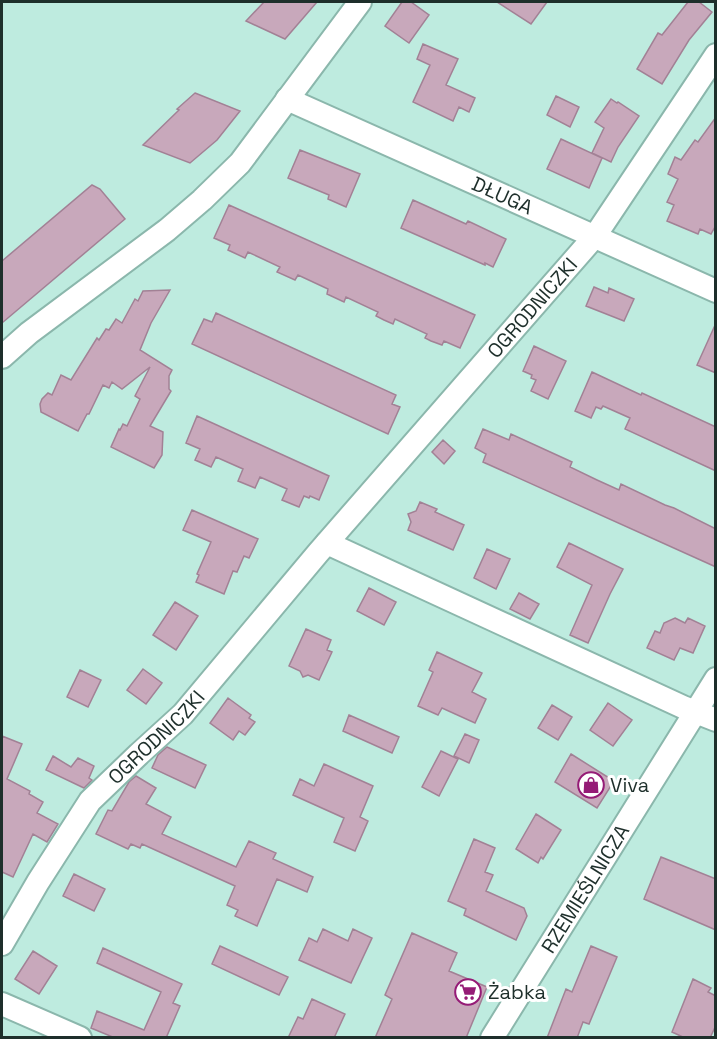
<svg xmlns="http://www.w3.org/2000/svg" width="717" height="1039" viewBox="0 0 717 1039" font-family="'Space Grotesk',sans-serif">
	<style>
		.building { fill: #c8a8bb; stroke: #a28195; stroke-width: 1.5 }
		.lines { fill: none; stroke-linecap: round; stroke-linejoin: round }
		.minor-casing { stroke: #8bb7ac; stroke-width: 26 }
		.minor { stroke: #fff; stroke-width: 22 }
		.labels { text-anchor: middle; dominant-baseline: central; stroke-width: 6; stroke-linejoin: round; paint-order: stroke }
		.street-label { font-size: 20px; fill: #1e2f2b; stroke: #fff }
		.poi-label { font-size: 20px; fill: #1e2f2b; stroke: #fff; text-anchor: start }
	</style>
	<rect width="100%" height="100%" fill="#beebdf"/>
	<path class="building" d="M264 2H317L285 39 246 21Z
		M402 2H411L429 15 409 43 385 26Z
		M497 2H547L531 24Z
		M688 2H699L712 12 689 40 662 84 637 69 658 33 662 35Z
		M423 44 458 59 446 85 475 98 469 112 459 107 453 121 413 102 430 65 417 59Z
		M195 93 240 111 217 140 190 163 143 145 179 110 177 109Z
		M556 96 579 107 570 127 547 115Z
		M611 99 617 103 618 102 639 116 618 147 611 162 592 153 604 128 595 122Z
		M716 117V225L711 234 700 229 698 234 667 221 674 205 667 202 678 179 668 174 675 157 681 160 695 140 698 142Z
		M561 139 602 158 589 188 547 169Z
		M300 150 360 174 346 207 328 199 329 195 288 178Z
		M92 185 100 189 125 219 2 323V261Z
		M413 200 466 224 468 221 506 239 493 267 485 263V265L401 228Z
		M229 205 475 315 460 348 444 341 442 345 431 341 425 338 427 334 395 319 393 324 384 320 376 316 378 312 346 297 344 302 327 294 328 289 298 275 295 280 277 272 280 267 248 252 245 258 228 250 230 245 214 238Z
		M594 287 608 293 609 288 634 299 624 321 586 306Z
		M170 290 151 323 140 350 172 370 169 376V389L171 391 150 426 163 432 162 455 154 468 111 447 119 429 120 430 123 424 127 426 140 399 135 396 150 367 122 389 112 382 109 388 103 385 89 414H87L78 431 41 412 40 404 42 399 48 393 52 395 61 375 71 380 97 338 99 340 106 329 109 330 116 319 122 323 135 299 138 301 143 291Z
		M216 313 396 395 392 404 400 407 388 434 192 344 204 319 212 322Z
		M716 323V373L697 365Z
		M534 346 566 361 548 399 531 391 536 380 531 378 532 375 523 371Z
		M592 372 641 395 642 393 716 427V471L625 429 630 418 603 406 601 409 596 407 591 418 575 411Z
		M197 416 329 476 319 500 310 496 309 498 304 496 299 507 282 500 287 489 260 477 255 488 238 481 243 469 216 457 211 467 195 460 200 449 186 443Z
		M483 429 509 440 511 434 572 462 570 467 597 480 619 490 621 484 665 505 674 508 716 529V567L483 462 486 454 475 448Z
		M443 440 455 451 444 464 432 452Z
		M420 502 437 509 435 512 464 525 453 550 408 530 411 522 408 514 416 511Z
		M192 510 258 539 249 558 244 556 237 572 233 571 224 594 196 582 199 575 197 574 211 542 183 530Z
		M569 543 623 569 610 594 588 643 570 635 592 585 557 567Z
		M487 549 510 559 496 589 474 578Z
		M369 588 396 602 384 625 357 611Z
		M519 593 539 604 530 619 510 609Z
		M175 602 198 616 176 650 153 635Z
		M675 618 685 623 688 618 705 626 693 653 680 648 674 660 647 648 655 631 660 633 664 623Z
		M306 629 331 640 327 650 332 652 319 680 308 675 303 677 300 671 289 666Z
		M437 652 482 673 472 692 486 699 475 723 442 708 438 715 418 706 433 672 429 670Z
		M143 669 162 683 146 704 127 690Z
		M80 670 101 680 88 707 67 697Z
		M228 698 251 715 249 718 255 722 245 735 239 731 233 740 210 723Z
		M608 703 632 720 613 746 590 730Z
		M552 705 572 717 558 740 538 728Z
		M349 715 399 737 392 753 343 731Z
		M465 734 479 740 469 763 454 756Z
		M2 736 22 744 7 779 30 791 29 794 43 802 37 813 58 824 47 842 33 834 13 877 2 872Z
		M167 747 206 765 195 788 152 768 158 755Z
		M441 751 458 759 439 796 422 787Z
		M571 754 614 781 597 808 555 782Z
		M53 756 71 767 78 758 94 766 89 778 92 780 84 788 46 770Z
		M324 764 373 786 360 817 368 821 355 851 334 842 344 818 293 795 300 779 314 786Z
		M136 776 156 788 146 804 171 817 162 834 236 867 249 841 276 853 273 859 313 877 307 892 277 879 257 926 235 916 238 910 227 905 235 886 142 844 140 848 131 844 128 849 96 834 108 810 112 811 129 782Z
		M536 814 561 830 543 859 541 857 538 863 516 849Z
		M474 839 495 848 485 872 493 875 486 891 524 908 527 916 516 940 464 915 466 909 448 901Z
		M661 857 716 879V930L644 899Z
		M74 874 105 889 94 911 63 896Z
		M323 929 348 941 353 929 372 938 351 983 299 960 309 938 317 942Z
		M412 933 457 953 449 971 487 987 466 1038H375L392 999 385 995Z
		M220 946 288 977 279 995 212 964Z
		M591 946 617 957 589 1024 583 1022 577 1038H547L566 989 572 992Z
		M103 948 182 984 173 1003 180 1006 166 1038H115L91 1028 97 1011 144 1030 161 992 97 963Z
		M33 951 57 966 39 994 15 979Z
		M693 979 711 988 708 992 716 996V1025L710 1038H685L672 1032Z
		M312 999 345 1014 334 1038H288L298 1017 303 1019Z"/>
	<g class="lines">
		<g class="minor-casing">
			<g id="minor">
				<path id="s1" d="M287 99 716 291"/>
				<path d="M2 357 29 333 167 230 202 200 240 163 360 2"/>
				<path d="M327 543 683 707 716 720"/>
				<path id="s2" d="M2 944 38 882 90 801 139 754 183 714 318 553 595 236 716 55"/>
				<path d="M2 1004 80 1038"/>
				<path id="s3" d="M492 1038 716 679"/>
			</g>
		</g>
		<use href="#minor" class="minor"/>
	</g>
	<defs>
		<g id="shop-ring" transform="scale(1.35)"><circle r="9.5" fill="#fff" stroke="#951b76" stroke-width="1.5"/><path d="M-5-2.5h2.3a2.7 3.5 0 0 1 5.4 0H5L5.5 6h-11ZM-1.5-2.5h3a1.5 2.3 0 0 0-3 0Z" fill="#951b76"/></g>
		<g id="supermarket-ring" transform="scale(1.35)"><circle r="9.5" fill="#fff" stroke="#951b76" stroke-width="1.5"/><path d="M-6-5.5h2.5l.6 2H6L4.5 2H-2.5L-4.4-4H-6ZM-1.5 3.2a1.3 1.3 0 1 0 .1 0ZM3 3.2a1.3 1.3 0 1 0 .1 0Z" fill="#951b76"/></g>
	</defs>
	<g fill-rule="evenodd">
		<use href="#shop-ring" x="591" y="785"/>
		<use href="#supermarket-ring" x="468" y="992"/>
	</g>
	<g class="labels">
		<g class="street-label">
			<text stroke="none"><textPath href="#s1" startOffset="236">DŁUGA</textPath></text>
			<text stroke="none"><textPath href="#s2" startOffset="831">OGRODNICZKI</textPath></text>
			<text stroke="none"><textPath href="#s2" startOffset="260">OGRODNICZKI</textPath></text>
			<text stroke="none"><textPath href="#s3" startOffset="176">RZEMIEŚLNICZA</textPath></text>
		</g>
		<g class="poi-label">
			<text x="610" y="785">Viva</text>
			<text x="488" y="992">Żabka</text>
		</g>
	</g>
	<rect width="717" height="1039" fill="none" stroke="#1e2f2b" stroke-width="6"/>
</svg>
